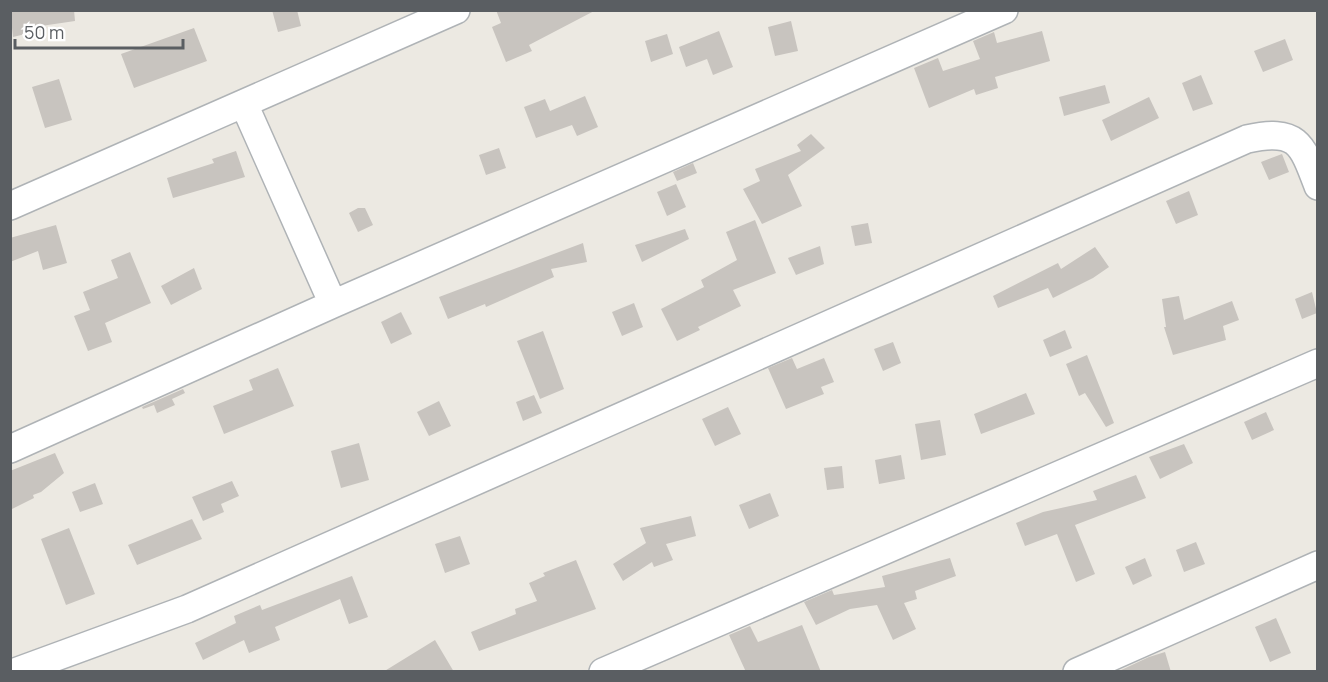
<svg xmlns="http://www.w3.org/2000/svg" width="1328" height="682" viewBox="0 0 1328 682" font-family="Manrope,sans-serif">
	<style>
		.building { fill: #c8c4bf }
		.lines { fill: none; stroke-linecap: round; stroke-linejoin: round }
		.street-casing { stroke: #afb3b6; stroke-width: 30 }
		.street { stroke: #fff; stroke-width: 27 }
	</style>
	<rect width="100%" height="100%" fill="#ece9e2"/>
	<path class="building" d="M10 10H74L75 21 41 26 42 30 13 37Z
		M272 10H297L301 26 278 32Z
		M496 10H596L529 45 532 51 506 62 492 27 501 23Z
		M791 21 798 51 775 56 768 27Z
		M194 28 207 61 134 88 121 54Z
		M719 31 733 67 713 75 707 59 686 67 679 47Z
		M1042 31 1050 61 995 77 998 88 976 95 974 89 929 108 914 68 938 58 943 71 980 59 973 41 994 32 997 43Z
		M667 34 673 54 651 62 645 41Z
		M1285 39 1293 60 1263 72 1254 51Z
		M1201 75 1213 104 1193 111 1182 83Z
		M59 79 72 120 45 128 32 87Z
		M1105 85 1110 103 1064 116 1059 97Z
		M585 96 598 127 577 136 572 125 536 138 524 107 545 99 550 111Z
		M1149 97 1159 118 1111 141 1102 120Z
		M811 134 825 148 788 175 802 206 762 224 743 189 760 181 755 169 801 151 797 145Z
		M499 148 506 168 486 175 479 155Z
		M236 151 245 177 173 198 167 178 214 163 212 159Z
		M1282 154 1289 172 1269 180 1261 162Z
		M693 163 697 173 677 181 673 172Z
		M676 184 686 207 667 216 657 192Z
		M1189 191 1198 215 1176 224 1166 201Z
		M358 208H365L373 225 358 232 349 213Z
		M755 220 776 273 733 290 741 306 698 327 700 330 677 341 661 309 704 287 701 280 737 260 726 232Z
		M868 223 872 243 855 246 851 226Z
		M56 225 67 263 43 270 38 251 10 262V238Z
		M685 229 689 239 642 262 635 245Z
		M583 243 587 262 551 269 554 277 486 307 485 304 448 319 439 297Z
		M820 246 824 264 796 275 788 258Z
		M1095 247 1109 267 1093 278 1053 298 1048 288 998 308 993 296 1058 263 1061 269Z
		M130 252 151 303 105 323 112 342 88 351 74 316 90 310 83 292 118 278 111 260Z
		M194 268 202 289 171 305 161 286Z
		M1312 292 1317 313 1302 319 1295 299Z
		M1179 296 1184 320 1232 301 1239 320 1223 326 1226 340 1173 355 1164 327H1166L1162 299Z
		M634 303 643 327 622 336 612 312Z
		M401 312 412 334 391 344 381 322Z
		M1065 330 1072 348 1050 357 1043 340Z
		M543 331 564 389 540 399 517 341Z
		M893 342 901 363 883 371 874 349Z
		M1087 355 1114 423 1106 427 1085 393 1079 396 1066 364Z
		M792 358 797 369 824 358 834 382 821 387 824 394 786 409 768 368Z
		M278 368 294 406 224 434 213 406 253 390 249 380Z
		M183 389 185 393 172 399 175 405 157 413 154 405 143 409 142 407Z
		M1026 393 1035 414 981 434 974 414Z
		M534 395 542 413 523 421 516 402Z
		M439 401 451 426 429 436 417 412Z
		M728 407 741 434 715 446 702 419Z
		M1266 412 1274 430 1252 440 1244 422Z
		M940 420 946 455 921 460 915 424Z
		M359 443 369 480 341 488 331 451Z
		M1184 444 1193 463 1160 479 1149 457Z
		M55 453 64 473 41 492 33 495 34 498 10 510V471Z
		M901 455 905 479 879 484 875 460Z
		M842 466 844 488 827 490 824 468Z
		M1136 475 1146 498 1075 525 1095 574 1076 582 1057 534 1025 546 1016 523 1043 512 1097 500 1093 491Z
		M232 481 239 496 221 504 224 512 203 521 192 497Z
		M95 483 103 504 80 512 72 492Z
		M770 493 779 516 749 529 739 505Z
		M691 516 696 536 666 544 673 560 654 567 652 562 623 581 613 564 646 543 640 528Z
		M192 519 202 539 137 565 128 545Z
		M69 528 95 594 66 605 41 539Z
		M460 536 470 564 445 573 435 544Z
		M1196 542 1205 564 1184 572 1176 550Z
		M950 558 956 576 915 591 917 599 904 603 916 629 893 640 877 605 850 609 816 625 804 602 832 590 834 595 885 587 882 576Z
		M1145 558 1152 576 1133 585 1125 567Z
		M576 560 596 609 479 651 471 632 516 614 515 609 537 601 529 583 545 576 543 573Z
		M352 576 368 617 349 624 340 599 275 627 280 640 249 653 244 640 203 660 195 643 236 623 234 616 260 605 262 610Z
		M1276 618 1291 653 1270 662 1255 627Z
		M802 625 821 672H746L729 635 750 626 758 642Z
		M435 640 454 672H383Z
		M1165 652 1171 672H1117L1149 657Z"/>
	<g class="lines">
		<g class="street-casing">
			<path id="street" d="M244 104 333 304
				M10 206 456 10
				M10 449 333 304 1004 10
				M15 672 187 609 1247 139C1297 128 1302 143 1318 186
				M603 672 1318 363
				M1077 672 1318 565"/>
		</g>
		<use href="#street" class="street"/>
	</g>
	<rect width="1328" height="682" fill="none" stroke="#5a5e62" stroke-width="24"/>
	<path d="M15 39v9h168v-9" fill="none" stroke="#5a5e62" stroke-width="3"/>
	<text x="24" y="39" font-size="18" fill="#5a5e62" stroke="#ffffff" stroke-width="4.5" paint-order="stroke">50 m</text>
</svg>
